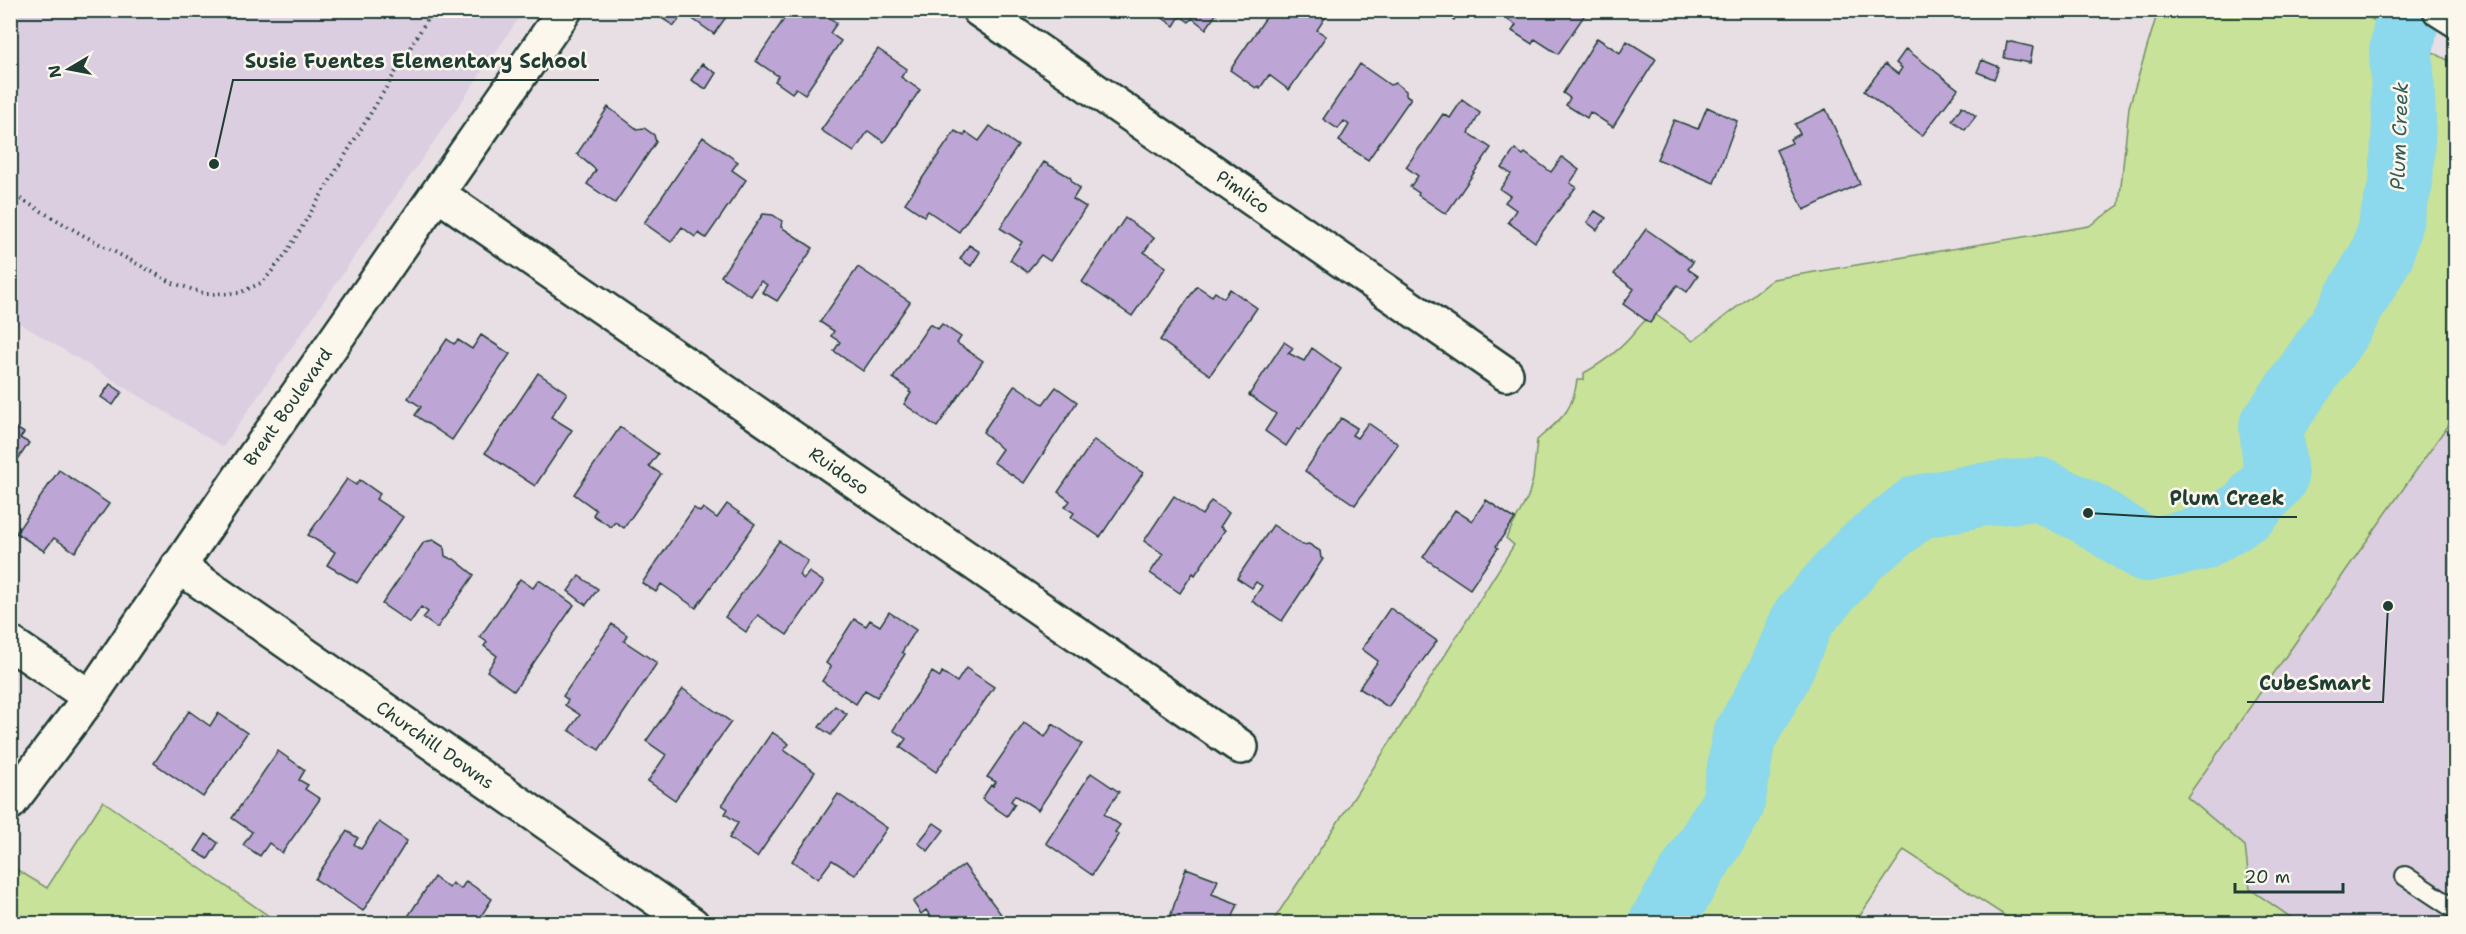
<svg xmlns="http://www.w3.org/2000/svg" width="2466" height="934" viewBox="0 0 2466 934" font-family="'Shantell Sans',sans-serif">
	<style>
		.built { fill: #dbcee0 }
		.green { fill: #c8e299; stroke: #749066; stroke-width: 1.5 }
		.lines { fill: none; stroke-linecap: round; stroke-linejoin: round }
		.river { stroke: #8cd8ec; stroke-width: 64 }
		.building { fill: #bda6d5; stroke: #1f3d34; stroke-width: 1.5 }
		.service-casing { stroke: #1f3d34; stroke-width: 22 }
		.minor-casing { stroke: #1f3d34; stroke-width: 38 }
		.tertiary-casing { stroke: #1f3d34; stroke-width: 38 }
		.path { stroke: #1f3d34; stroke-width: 4; stroke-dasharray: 1.5 4.5; stroke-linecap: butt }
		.service { stroke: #fbf7ec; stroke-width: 18 }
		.minor { stroke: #fbf7ec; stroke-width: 33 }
		.tertiary { stroke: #fbf7ec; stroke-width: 33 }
		.labels { text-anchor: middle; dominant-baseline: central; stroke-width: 5; stroke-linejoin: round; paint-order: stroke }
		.street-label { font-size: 18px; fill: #1f3d34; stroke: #fbf7ec }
		.water-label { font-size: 20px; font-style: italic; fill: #355c59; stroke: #fbf7ec }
		.leader { fill: none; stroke: #1f3d34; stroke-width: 2 }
		.callout-dot { fill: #1f3d34; stroke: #fbf7ec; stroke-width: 2 }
		.callout-label { font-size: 20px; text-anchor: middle; font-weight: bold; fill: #1f3d34; stroke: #fbf7ec; stroke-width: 5; stroke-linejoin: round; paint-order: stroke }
	</style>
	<rect width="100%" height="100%" fill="#e8dfe5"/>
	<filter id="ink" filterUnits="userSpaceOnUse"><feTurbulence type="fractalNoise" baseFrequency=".0167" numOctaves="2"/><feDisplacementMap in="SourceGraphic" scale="12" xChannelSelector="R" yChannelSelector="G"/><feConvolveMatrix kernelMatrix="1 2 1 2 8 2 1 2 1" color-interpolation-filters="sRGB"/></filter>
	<g filter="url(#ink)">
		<path class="built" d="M10 11 11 10 524 11 223 447 11 318Z
			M2455 415V923H2299L2250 889 2245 846 2187 797Z"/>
		<path class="green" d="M2158 11H2357L2455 64 2456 66 2455 415 2187 797 2245 846 2250 889 2299 923H2016L1904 850 1855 923 1271 924 1402 724 1514 545 1506 538 1528 497 1533 479 1537 440C1560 419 1572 414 1577 380H1584V373C1602 363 1621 349 1634 333 1642 324 1644 319 1656 315L1693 341 1773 279 2089 226 2119 205 2129 107Z
			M103 801 279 923H11V866L47 888Z"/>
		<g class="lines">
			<path class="river" d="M1660 924 1733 804 1744 737 1779 675 1803 618 1859 554 1918 507 1979 495 2038 489 2088 513 2146 550 2201 539 2249 509 2276 477 2271 426 2338 330 2382 254 2401 183 2404 119 2401 51 2409 10"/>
		</g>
		<path class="building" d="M661 10H731L714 34 684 13 674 26 657 15Z
			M790 10H824L829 14 828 17 837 23 830 33 841 41 805 94 796 88 792 93 775 81 778 76 756 61Z
			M1151 10H1219L1206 29 1192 18 1189 22 1180 16 1174 26Z
			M1271 10H1289L1299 18 1304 10 1329 12 1317 30 1326 36 1289 90 1269 75 1260 88 1258 86 1256 88 1230 70Z
			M1440 10H1460L1454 20Z
			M1514 10H1588L1558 54 1535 39 1532 44 1512 31 1516 25 1508 20Z
			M1949 10H2015L2014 15Z
			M1597 38 1620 53 1627 41 1656 59 1613 127 1590 112 1587 118 1566 105 1570 98 1563 93Z
			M2007 41 2033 47 2030 63 2004 58Z
			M878 49 907 69 901 77 920 90 884 142 868 131 854 152 821 130Z
			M1906 49 1958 89 1922 136 1864 91 1885 64 1898 74 1902 68 1896 63Z
			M1982 60 1999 67 1994 79 1977 72Z
			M702 64 716 73 706 89 691 80Z
			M1360 64 1390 85 1396 83 1406 91V95L1411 98 1368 160 1339 141 1349 125 1344 121 1338 129 1323 119Z
			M1462 100 1480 113 1469 133 1491 148 1446 214 1418 195 1419 193 1410 187 1418 176 1406 167 1443 114 1450 118Z
			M1962 106 1976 116 1965 130 1952 120Z
			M608 107 637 129 644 128 654 135 656 142 615 203 587 184 596 170 577 154Z
			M1707 107 1737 121 1714 183 1657 159 1674 120 1698 129Z
			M1826 109 1860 184 1804 210 1776 150 1792 143 1790 139 1800 134 1795 124Z
			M990 126 1018 146 959 232 928 211 924 216 905 203 955 131 964 136 966 132 979 141Z
			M703 137 738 162 732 170 746 180 706 238 698 233 695 237 682 227 671 242 644 223Z
			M1515 149 1523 155 1525 153 1551 172 1562 157 1579 170 1570 183 1576 187 1535 242 1508 222 1516 210 1505 202 1510 196 1500 189 1511 174 1502 168Z
			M1044 162 1070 177 1073 183 1080 188 1073 199 1086 207 1050 261 1041 255 1027 272 1010 260 1022 242 1000 228Z
			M1595 211 1606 218 1597 230 1587 222Z
			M763 214 773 215 782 221 781 227 813 248 777 301 762 292 767 285 761 281 751 296 721 276Z
			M1125 218 1154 238 1144 252 1166 267 1132 316 1082 282Z
			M1646 229 1693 262 1688 269 1698 276 1687 292 1677 285 1650 323 1623 304 1634 289 1614 274Z
			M969 245 980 252 971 266 960 259Z
			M858 267 910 302 863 371 834 351 840 342 831 336 834 331 820 322Z
			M1197 286 1212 296 1215 292 1224 298 1230 289 1257 308 1210 375 1160 340Z
			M930 324 938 329 942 324 961 337 957 343 983 361 937 427 904 404 911 393 909 392 910 390 893 378Z
			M481 335 510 354 452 440 415 415 421 407 408 398 447 339 454 344 458 340 472 349Z
			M1284 342 1293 348 1288 353 1304 361 1312 348 1341 369 1300 430 1298 428 1286 446 1265 431 1276 414 1249 395Z
			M538 373 567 393 551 417 572 430 535 486 485 453Z
			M110 384 122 392 113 405 101 397Z
			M1015 385 1043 404 1056 387 1077 402 1024 483 993 462 1002 449 983 432Z
			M1341 418 1357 428 1352 435 1357 438 1368 423 1398 444 1355 505 1305 471Z
			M10 424 24 433 20 438 29 443 10 471Z
			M620 427 658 454 649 466 661 474 624 528 615 522 611 527 593 515 596 510 574 494Z
			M1094 440 1143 473 1100 537 1071 517 1074 513 1065 507 1070 501 1058 492Z
			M59 470 109 504 75 552 54 538 44 551 16 533Z
			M347 479 356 485 360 480 380 494 376 499 403 517 357 583 327 565 335 552 308 535Z
			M1174 496 1202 515 1211 501 1229 513 1220 527 1225 530 1195 575 1193 573 1180 593 1150 573 1163 554 1144 541Z
			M1486 500 1515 519 1496 546 1498 548 1470 589 1423 557 1455 510 1472 521Z
			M727 504 755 524 696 608 661 584 656 592 642 583 694 508 700 512 703 508 717 518Z
			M1273 525 1303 545 1309 544 1320 551 1321 558 1323 559 1282 621 1252 601 1262 586 1256 582 1252 588 1237 578Z
			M433 540 444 547 445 556 451 559H454L474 575 437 628 423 618 428 612 421 607 410 623 382 604 424 542Z
			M779 541 808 561 799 575 804 579 809 572 824 582 787 635 758 615 746 632 725 617Z
			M579 576 598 589 586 605 568 591Z
			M520 579 533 588 539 580 574 605 514 691 487 671 497 656 484 646 487 642 480 637Z
			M1390 608 1437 641 1388 707 1359 688 1378 661 1362 649Z
			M889 612 916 630 902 652 905 654 877 697 865 690 856 704 822 681 831 667 826 663 854 619 866 626 870 620 880 626Z
			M612 624 627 635 624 641 657 663 599 750 569 730 580 715 565 705 568 700 563 696Z
			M966 668 994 687 936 772 900 747 906 739 893 730 932 672 940 677 942 672 957 682Z
			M683 689 731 722 675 800 648 781 666 755 646 741Z
			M835 706 847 714 831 735 819 727Z
			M189 711 210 726 218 713 247 733 203 797 154 763Z
			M1024 723 1045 737 1053 724 1082 744 1038 810 1015 795 1011 801 1015 804 1007 816 982 799 991 785 993 786 996 782 987 777Z
			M772 732 789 744 784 750 815 772 757 857 729 838 738 823 725 814 728 809 722 805Z
			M278 751 305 770 299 780 308 785 305 789 320 799 282 853 269 843 260 856 243 845 252 832 232 818Z
			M1091 773 1119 792 1104 814 1120 825 1115 832 1119 835 1092 875 1046 843Z
			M838 794 887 828 855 875 832 860 818 879 792 861Z
			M379 822 407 841 363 911 315 879 347 831 358 838 354 844 361 849Z
			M934 823 944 830 928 851 918 843Z
			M206 834 218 843 208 859 195 851Z
			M964 865 1001 914 988 924H924L932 918 926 910 921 914 913 902Z
			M1186 868 1218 880 1212 894 1238 904 1230 924H1168Z
			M434 877 449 888 452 883 461 889 466 881 492 899 476 924H403Z"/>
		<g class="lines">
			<g class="service-casing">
				<path id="service" d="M2405 876 2456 910"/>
			</g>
			<g class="minor-casing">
				<path id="minor" d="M979 10 1506 374
					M438 194 1241 747
					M178 566 692 924
					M10 643 90 697
					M10 803 90 697 240 477 565 10"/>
			</g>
			<g class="tertiary-casing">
				<path id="tertiary" d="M2440 10 2456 20"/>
			</g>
			<path class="path" d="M10 193 81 234 173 283 206 294 239 293 263 282 285 255 433 10"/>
			<use href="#service" class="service"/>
			<use href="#minor" class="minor"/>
			<use href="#tertiary" class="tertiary"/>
		</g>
	</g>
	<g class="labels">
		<g class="street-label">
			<text transform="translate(1243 192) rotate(35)">Pimlico</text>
			<text transform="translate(288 407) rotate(-55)">Brent Boulevard</text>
			<text transform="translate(839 471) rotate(35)">Ruidoso</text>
			<text transform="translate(435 745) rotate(35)">Churchill Downs</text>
		</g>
		<g class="water-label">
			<text transform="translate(2399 136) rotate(-88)">Plum Creek</text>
		</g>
	</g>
	<path class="leader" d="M214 164L233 80H599M2088 513L2158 517H2297M2388 606L2383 702H2247"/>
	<g class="callout-dot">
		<circle cx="214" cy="164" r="6"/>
		<circle cx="2088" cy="513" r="6"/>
		<circle cx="2388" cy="606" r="6"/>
	</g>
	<g class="callout-label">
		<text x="416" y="68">Susie Fuentes Elementary School</text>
		<text x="2227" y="505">Plum Creek</text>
		<text x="2315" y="690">CubeSmart</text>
	</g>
	<rect width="2466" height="934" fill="none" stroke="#fbf7ec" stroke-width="36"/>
	<rect x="18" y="18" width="2430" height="898" fill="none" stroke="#1f3d34" stroke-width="2" filter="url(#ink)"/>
	<g transform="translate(69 69) rotate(260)" stroke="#fbf7ec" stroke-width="4.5" paint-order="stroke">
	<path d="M0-4.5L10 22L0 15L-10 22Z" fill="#1f3d34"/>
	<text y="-9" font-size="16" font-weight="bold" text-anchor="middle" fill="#1f3d34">N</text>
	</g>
	<path d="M2235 883v9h108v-9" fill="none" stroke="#1f3d34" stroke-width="3"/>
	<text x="2244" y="883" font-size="18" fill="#1f3d34" stroke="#fbf7ec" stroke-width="4.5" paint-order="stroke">20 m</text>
</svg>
